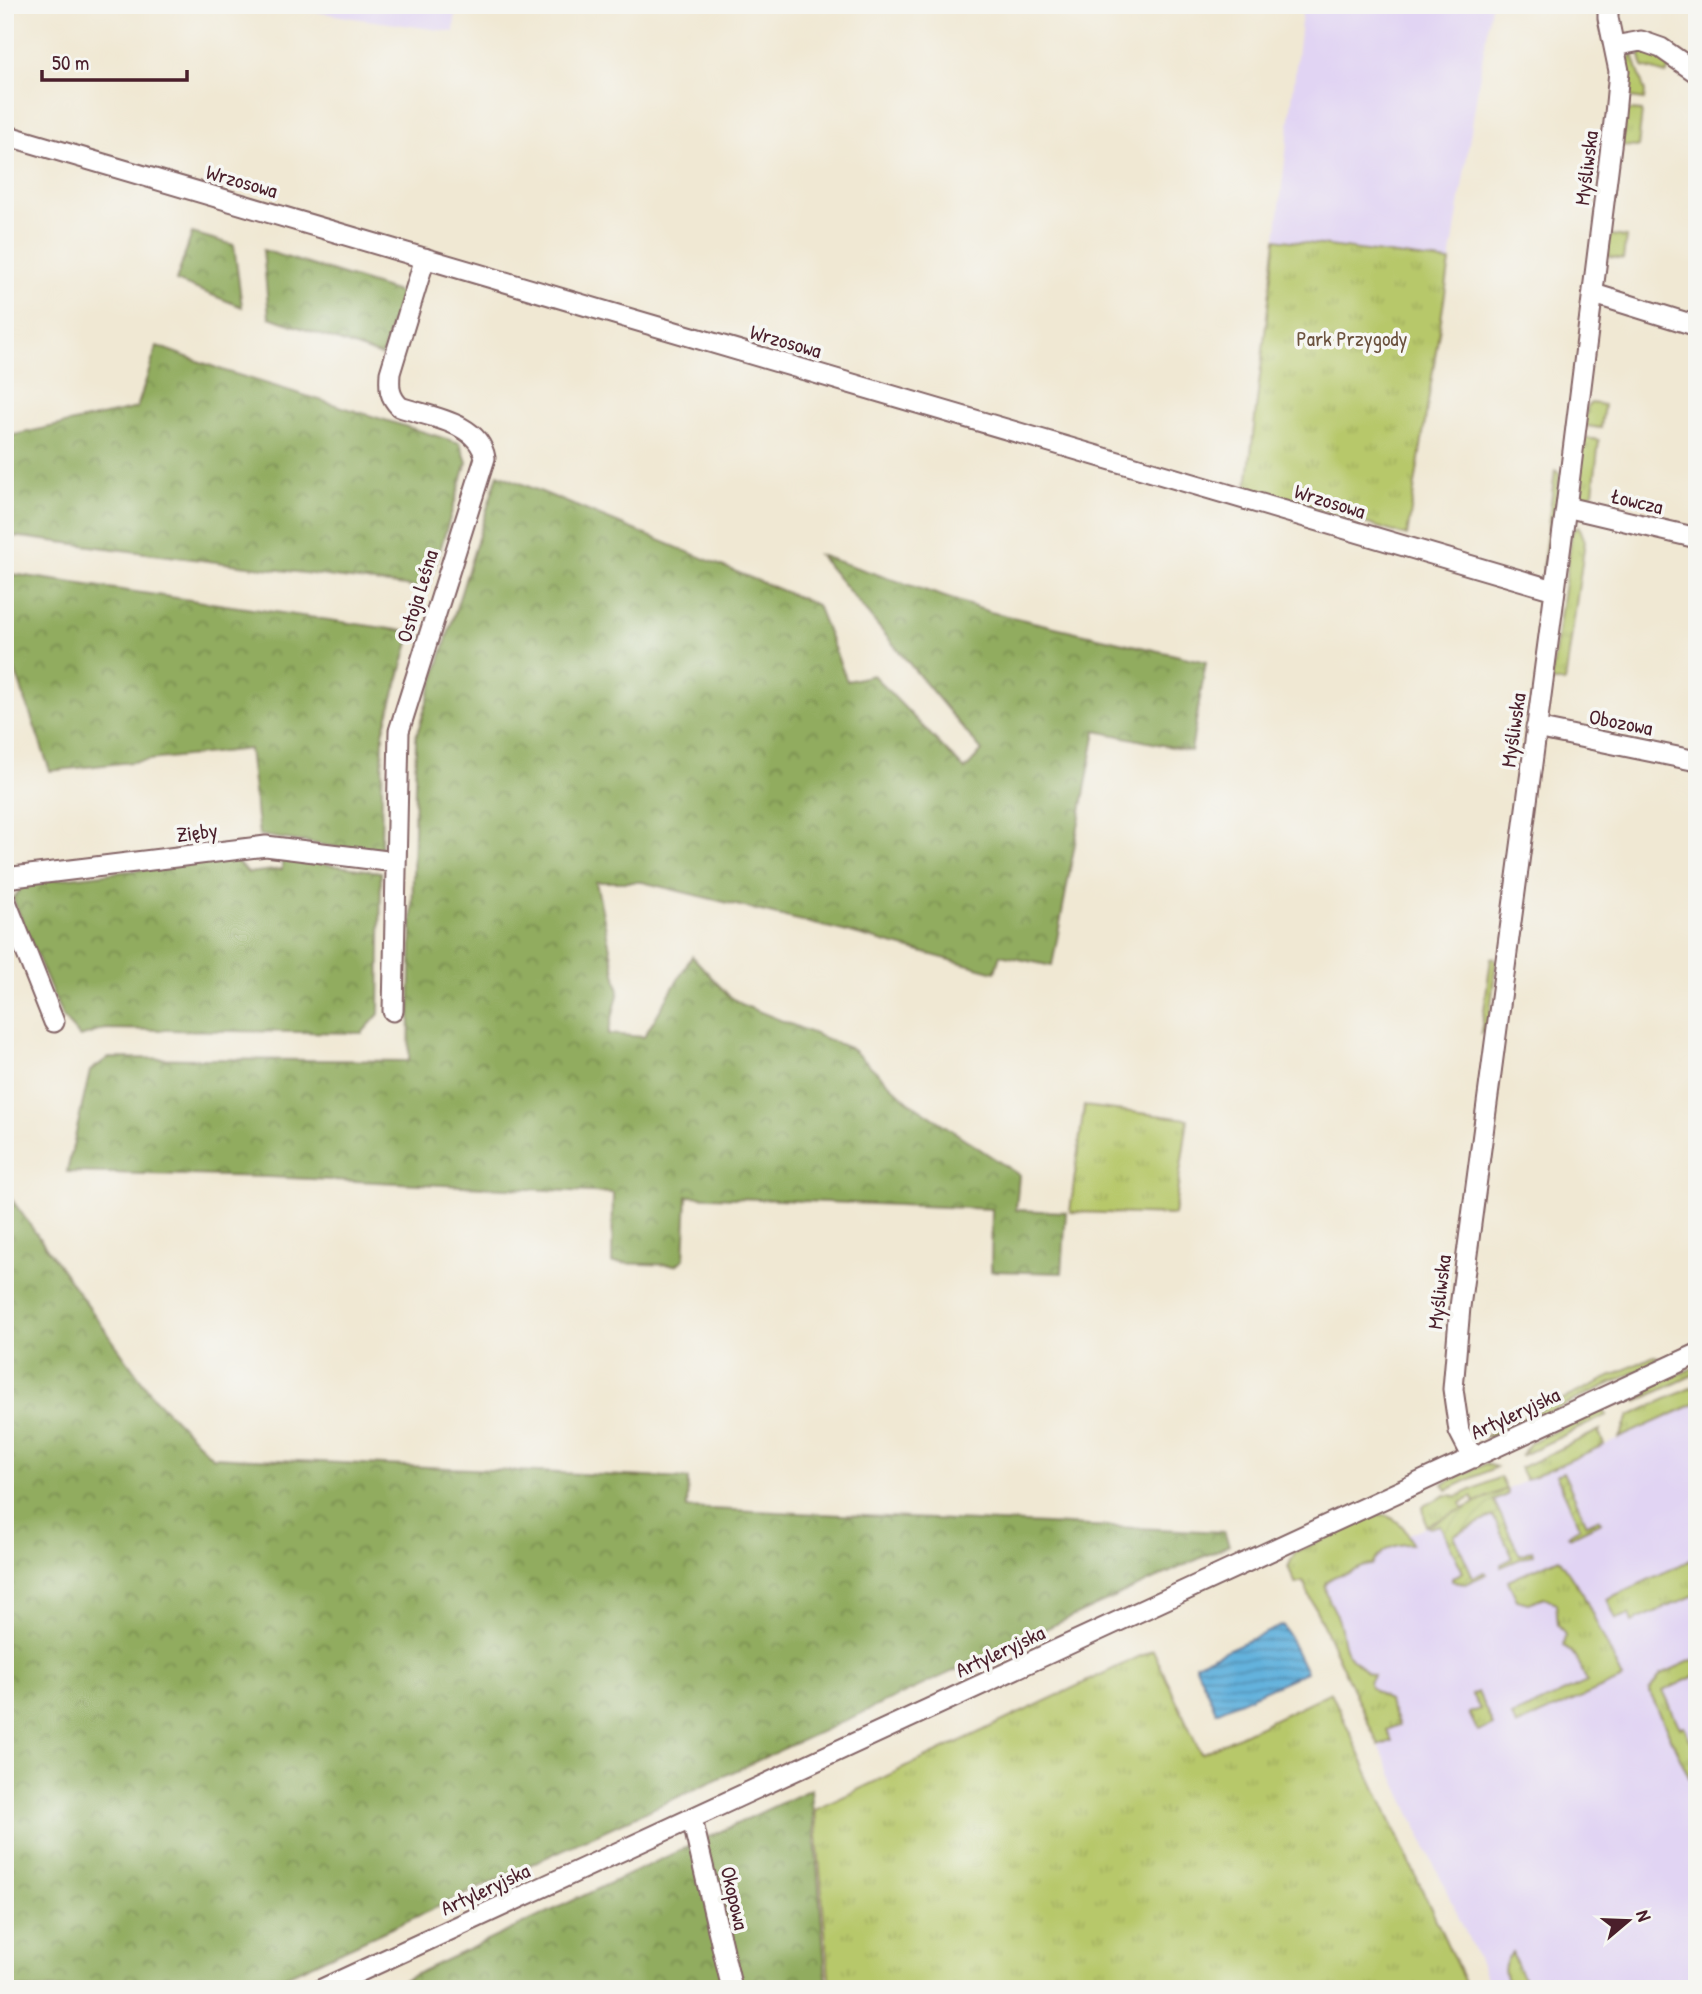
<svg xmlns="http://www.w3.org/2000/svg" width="1702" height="1994" viewBox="0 0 1702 1994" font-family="'Patrick Hand',sans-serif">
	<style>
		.built { fill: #e1d4f3 }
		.grass { fill: url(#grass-tufts); stroke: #80744b; stroke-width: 2 }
		.forest { fill: url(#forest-crowns); stroke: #6e6645; stroke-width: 2 }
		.garden { fill: url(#garden-furrows); stroke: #80744b; stroke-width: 2 }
		.water { fill: url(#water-rules); stroke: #566884; stroke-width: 2 }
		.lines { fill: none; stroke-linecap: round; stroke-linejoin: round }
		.minor-casing { stroke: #846566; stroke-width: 23 }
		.minor { stroke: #fff; stroke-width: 19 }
		.labels { text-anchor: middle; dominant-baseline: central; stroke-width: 7; stroke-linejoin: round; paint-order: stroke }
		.street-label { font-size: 21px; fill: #4a1f2b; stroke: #f6f6f2 }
		.park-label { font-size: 21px; fill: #6b523e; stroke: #f6f6f2 }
	</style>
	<defs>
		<pattern id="grass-tufts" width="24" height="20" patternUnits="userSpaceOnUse" patternTransform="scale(1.75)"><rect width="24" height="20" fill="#b7c86b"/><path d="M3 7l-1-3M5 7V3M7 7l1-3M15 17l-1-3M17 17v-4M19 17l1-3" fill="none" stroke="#9fab5d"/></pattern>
		<pattern id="forest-crowns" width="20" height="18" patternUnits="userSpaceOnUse" patternTransform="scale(1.75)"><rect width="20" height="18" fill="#91ac5f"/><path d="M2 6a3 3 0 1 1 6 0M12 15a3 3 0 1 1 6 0" fill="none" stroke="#788b4f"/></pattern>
		<pattern id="garden-furrows" width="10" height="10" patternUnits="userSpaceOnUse" patternTransform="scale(1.75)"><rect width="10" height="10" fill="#b7c86b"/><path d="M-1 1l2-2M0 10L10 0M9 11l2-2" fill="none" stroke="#9fab5d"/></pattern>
		<pattern id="water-rules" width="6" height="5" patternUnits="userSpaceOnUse" patternTransform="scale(1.75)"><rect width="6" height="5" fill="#63b2dd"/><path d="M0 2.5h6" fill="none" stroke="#5490b3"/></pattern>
	</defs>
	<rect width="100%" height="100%" fill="#f6f6f2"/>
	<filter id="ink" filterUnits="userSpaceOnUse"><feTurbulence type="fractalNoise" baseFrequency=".0143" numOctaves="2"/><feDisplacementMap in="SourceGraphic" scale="14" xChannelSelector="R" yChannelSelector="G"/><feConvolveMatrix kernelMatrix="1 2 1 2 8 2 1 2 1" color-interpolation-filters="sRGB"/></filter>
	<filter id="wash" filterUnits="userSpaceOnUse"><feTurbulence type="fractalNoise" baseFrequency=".00686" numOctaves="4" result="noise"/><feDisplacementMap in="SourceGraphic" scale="28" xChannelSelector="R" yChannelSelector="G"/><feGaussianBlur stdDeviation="1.57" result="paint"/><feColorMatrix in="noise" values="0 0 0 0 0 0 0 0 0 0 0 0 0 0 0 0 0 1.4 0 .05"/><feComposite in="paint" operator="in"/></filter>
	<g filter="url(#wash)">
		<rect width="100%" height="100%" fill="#f0e8d3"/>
		<path class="built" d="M272 5H456L454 32 360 19Z
			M1303 5H1491L1450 262 1276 239Z
			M1697 1403V1989H1492L1302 1580 1310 1559 1396 1521 1409 1534Z"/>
		<path class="grass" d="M1642 51 1650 52 1671 66 1666 74 1643 67 1640 56Z
			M1633 54 1645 92 1644 100 1630 98 1626 95 1625 64Z
			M1629 110 1642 111 1638 147 1624 146 1621 142 1625 112Z
			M1612 235 1626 237 1623 259 1610 257 1606 254 1608 238Z
			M1276 239 1450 262 1407 536 1247 487Z
			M1591 403 1604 405 1601 428 1587 426 1585 423 1587 406Z
			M1586 438 1599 440 1593 492 1583 498 1577 484 1582 440Z
			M1555 470 1560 474 1549 557 1543 567Z
			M1579 526 1585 541 1565 682H1551L1572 532Z
			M1491 958H1494L1496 961 1488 1030 1481 1033Z
			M1084 1106 1188 1119 1174 1215 1070 1212Z
			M1654 1356 1658 1357 1655 1363 1502 1434 1492 1437H1483Z
			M1697 1366V1373L1636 1402 1653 1386Z
			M1697 1385V1403L1619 1438 1629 1416Z
			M1599 1411H1603L1607 1415 1520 1456 1531 1442Z
			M1600 1430 1599 1433 1604 1445 1526 1480 1520 1468Z
			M1485 1464 1496 1467 1447 1490 1443 1484Z
			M1500 1477 1506 1489 1475 1503 1472 1497 1461 1503 1463 1509 1426 1526 1423 1506 1446 1495 1458 1496Z
			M1379 1514C1396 1517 1407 1528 1412 1544 1394 1543 1381 1550 1372 1565 1362 1565 1356 1571 1347 1573 1308 1580 1332 1599 1339 1621 1343 1632 1341 1643 1347 1653 1352 1661 1362 1664 1366 1672L1373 1675 1369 1682 1370 1687 1388 1701 1399 1725 1387 1730 1392 1741 1379 1746 1303 1582 1296 1584 1288 1567 1295 1552Z
			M1697 1557V1594L1632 1622 1629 1614 1616 1619 1607 1599Z
			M1559 1558 1583 1594 1623 1679 1516 1726 1512 1716 1587 1682C1581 1670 1577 1652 1563 1646L1565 1635 1558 1625 1556 1603 1544 1597 1528 1603 1517 1600 1508 1581Z
			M1153 1650 1201 1754 1331 1692 1468 1989H830L815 1810Z
			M1697 1658V1675L1663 1691 1678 1724 1680 1727 1684 1726 1697 1755V1779H1690L1649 1691 1661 1674Z
			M1478 1692 1493 1725 1479 1732 1477 1730 1469 1713 1480 1709 1472 1695Z
			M1512 1953 1528 1989H1510C1504 1974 1500 1966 1512 1953Z"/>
		<path class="forest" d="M192 233 234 245 242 307 176 281Z
			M263 250 401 293 382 356 269 317Z
			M157 346 225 371 460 443 467 462 428 589 5 535V437L137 408Z
			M498 474 817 605 847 681 873 675 965 770 982 751 819 555 990 612 1206 662 1191 751 1096 731 1052 966 1000 955 995 972 843 931 642 882H596L619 991 608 1034 644 1037 692 956 728 995 743 1005 852 1049 908 1101 1019 1175 1016 1210 1066 1212 1062 1273 991 1271 992 1209 687 1196 684 1259 676 1265 612 1263 613 1193 267 1177 67 1172 90 1071 108 1058 409 1061 416 737Z
			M5 573 412 632 383 733 381 848 366 852 259 835 249 749 50 771 5 641Z
			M282 858 381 872 379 1014 362 1033 105 1029 80 1037 63 1018 13 899 25 883 234 859 248 873 282 869Z
			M5 1190 154 1398 212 1457 688 1479 687 1508 1224 1532 1229 1545 258 1989H5Z
			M811 1789 827 1989H384Z"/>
		<path class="garden" d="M1563 1472 1587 1524 1598 1519 1601 1522 1570 1537 1568 1535 1580 1527 1556 1475Z
			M1506 1489 1508 1494 1494 1501 1520 1555 1532 1550 1533 1554 1501 1567V1564L1513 1558 1493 1516 1454 1535 1473 1577 1485 1572 1487 1574 1465 1584 1452 1581V1578L1463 1572 1440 1525 1430 1528 1426 1526Z"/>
		<path class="water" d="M1283 1625 1306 1672 1216 1712 1195 1664Z"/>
	</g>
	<g filter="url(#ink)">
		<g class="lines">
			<g class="minor-casing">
				<path id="minor" d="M1614 46 1641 41 1661 48 1697 73
					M5 135 1554 590
					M1594 294 1697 326
					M1566 507 1697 538
					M1536 728 1697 761
					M5 878 266 846 395 862
					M5 899 54 1022
					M393 1011 399 731 485 458C479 422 429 417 400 407 389 396 389 388 390 373L425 258
					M1473 1458 1459 1431 1453 1389 1460 1307 1566 507 1615 114 1619 71 1608 18V5
					M692 1819 732 1989
					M322 1989 1697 1354"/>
			</g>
			<use href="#minor" class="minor"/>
		</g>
	</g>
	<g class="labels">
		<g class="street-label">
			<text transform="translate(1586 168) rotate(-83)">Myśliwska</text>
			<text transform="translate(242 181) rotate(16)">Wrzosowa</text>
			<text transform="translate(786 341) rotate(16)">Wrzosowa</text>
			<text transform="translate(1330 501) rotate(17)">Wrzosowa</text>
			<text transform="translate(1637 501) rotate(13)">Łowcza</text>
			<text transform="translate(417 596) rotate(-73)">Ostoja Leśna</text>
			<text transform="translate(1621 722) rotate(11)">Obozowa</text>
			<text transform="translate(1513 730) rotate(-82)">Myśliwska</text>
			<text transform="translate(197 832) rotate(-7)">Zięby</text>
			<text transform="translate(1439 1292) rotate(-83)">Myśliwska</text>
			<text transform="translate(1515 1413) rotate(-25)">Artyleryjska</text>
			<text transform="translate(1000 1651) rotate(-25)">Artyleryjska</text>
			<text transform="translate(485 1889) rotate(-25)">Artyleryjska</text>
			<text transform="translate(735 1898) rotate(77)">Okopowa</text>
		</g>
		<g class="park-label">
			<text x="1352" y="338">Park Przygody</text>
		</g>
	</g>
	<rect width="1702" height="1994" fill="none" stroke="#f6f6f2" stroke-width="28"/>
	<g transform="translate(1628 1921) rotate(71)" stroke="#f6f6f2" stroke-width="5" paint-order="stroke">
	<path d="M0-5L12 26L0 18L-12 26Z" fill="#4a1f2b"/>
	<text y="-10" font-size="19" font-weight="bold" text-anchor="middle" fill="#4a1f2b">N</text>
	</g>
	<path d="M42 70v10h145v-10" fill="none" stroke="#4a1f2b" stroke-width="3.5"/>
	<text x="52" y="70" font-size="21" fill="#4a1f2b" stroke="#f6f6f2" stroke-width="5" paint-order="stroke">50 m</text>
</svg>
